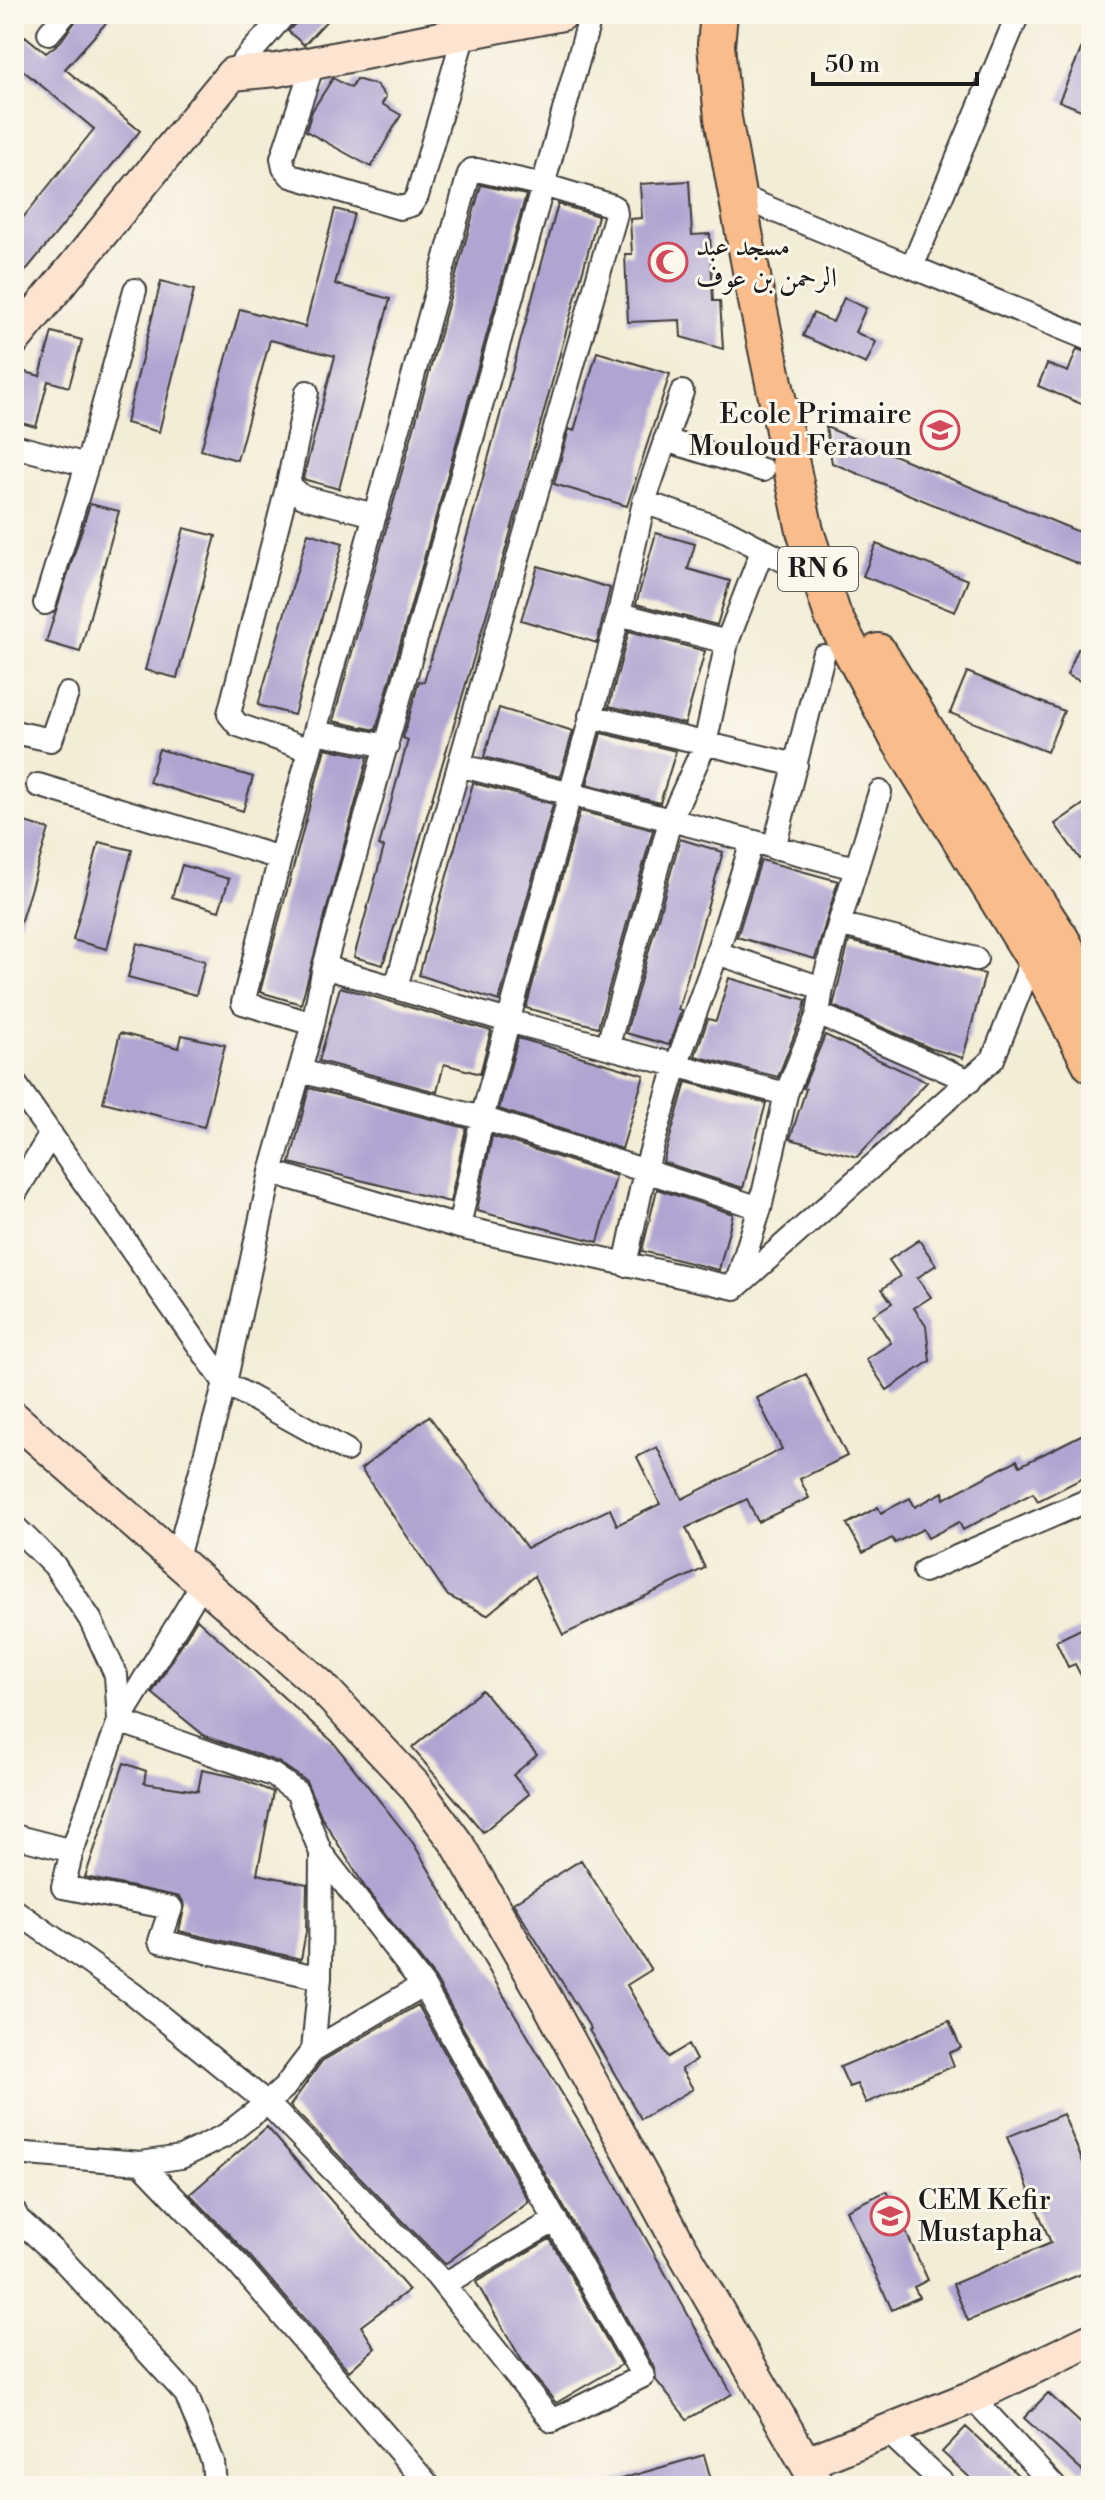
<svg xmlns="http://www.w3.org/2000/svg" width="1105" height="2500" viewBox="0 0 1105 2500" font-family="'Libre Bodoni',Amiri,serif">
	<style>
		.building { fill: #b0a4d2 }
		.lines { fill: none; stroke-linecap: round; stroke-linejoin: round }
		.street-casing { stroke: #3c3b38; stroke-width: 26 }
		.secondary-casing { stroke: #3c3b38; stroke-width: 36 }
		.primary-casing { stroke: #3c3b38; stroke-width: 40 }
		.street { stroke: #fff; stroke-width: 22 }
		.secondary { stroke: #fde4d0; stroke-width: 32 }
		.primary { stroke: #f9bc8a; stroke-width: 36 }
		.labels { text-anchor: middle; dominant-baseline: central; stroke-width: 6; stroke-linejoin: round; paint-order: stroke }
		.shield { fill: #fbf7ec; stroke: #5f5e5a; stroke-width: 2 }
		.shield-label { font-size: 26px; font-weight: bold; fill: #1c1c1c }
		.poi-label { font-size: 28px; fill: #1c1c1c; stroke: #fbf7ec; text-anchor: start }
	</style>
	<rect width="100%" height="100%" fill="#fbf7ec"/>
	<filter id="ink" filterUnits="userSpaceOnUse"><feTurbulence type="fractalNoise" baseFrequency=".0125" numOctaves="2"/><feDisplacementMap in="SourceGraphic" scale="16" xChannelSelector="R" yChannelSelector="G"/><feConvolveMatrix kernelMatrix="1 2 1 2 8 2 1 2 1" color-interpolation-filters="sRGB"/></filter>
	<filter id="wash" filterUnits="userSpaceOnUse"><feTurbulence type="fractalNoise" baseFrequency=".006" numOctaves="4" result="noise"/><feDisplacementMap in="SourceGraphic" scale="32" xChannelSelector="R" yChannelSelector="G"/><feGaussianBlur stdDeviation="1.8" result="paint"/><feColorMatrix in="noise" values="0 0 0 0 0 0 0 0 0 0 0 0 0 0 0 0 0 1.4 0 .05"/><feComposite in="paint" operator="in"/></filter>
	<g filter="url(#wash)">
		<rect width="100%" height="100%" fill="#f3edd7"/>
		<g id="blocks">
			<path class="building" d="M81 14H114L65 69 140 131 14 285V229L94 129 14 63V49L25 36 46 53 60 42Z
				M299 14H333L304 45 288 31 296 23Z
				M1091 26V114L1059 101Z
				M333 78 351 88 356 79 377 85 386 97 382 104 401 115 371 167 306 131 312 111Z
				M689 181 692 235 710 234 713 301H720L723 349 681 337 680 320 628 322 625 254H632L630 219 642 218 640 184Z
				M481 185 526 195 376 730 333 721Z
				M558 204 598 216 507 545 383 965 354 957 384 847 379 846 408 740 403 738 419 681 424 682 467 536Z
				M335 209 354 214 335 284 390 299 339 489 303 479 335 356 270 340 237 460 201 450 240 309 305 327Z
				M161 281 194 290 159 432 126 423Z
				M844 298 866 308 855 332 876 342 866 364 803 336 813 313 833 322Z
				M52 332 82 340 69 387 48 381 36 427 14 421V369L40 376Z
				M1077 349 1091 354V408L1038 386 1047 364 1068 372Z
				M597 352 670 374 627 506 554 484 569 429 574 431Z
				M826 427 1091 537V569L832 463Z
				M90 504 119 511 80 652 46 642Z
				M184 528 216 536 177 678 145 670Z
				M308 533 343 543 294 715 258 705Z
				M656 533 695 544 688 569 730 581 717 625 636 604Z
				M876 544 968 580 955 612 863 576Z
				M538 566 610 588 597 643 521 620Z
				M629 631 705 651 685 724 609 706Z
				M1078 649 1091 654V686L1067 675Z
				M967 672 1064 711 1047 752 950 713Z
				M499 708 573 731 560 777 484 757Z
				M601 733 676 751 660 803 587 784Z
				M325 748 368 757 301 1004 260 992Z
				M159 749 253 777 243 811 149 782Z
				M473 783 553 804 499 1001 419 975Z
				M1091 799V851L1080 859 1055 824Z
				M580 811 653 830 598 1027 526 1008Z
				M14 819 49 829 18 930 14 929Z
				M680 839 723 852 678 1010 681 1011 669 1045 626 1033Z
				M99 842 132 850 107 949 73 940Z
				M761 860 838 881 815 959 737 937Z
				M182 865 229 879 219 911 172 897Z
				M849 941 985 974 963 1058 930 1048 833 1006Z
				M137 943 205 961 196 995 128 977Z
				M729 978 806 1000 804 1010 778 1077 695 1056 708 1019 716 1021Z
				M340 987 491 1031 480 1074 444 1064 437 1092 319 1061Z
				M120 1033 179 1048 182 1035 225 1045 204 1127 103 1102Z
				M825 1035 927 1082 857 1157 790 1139 806 1089 803 1088Z
				M518 1038 644 1075 622 1149 499 1109Z
				M686 1082 766 1103 743 1188 663 1162Z
				M309 1088 466 1128 450 1202 290 1163Z
				M492 1136 616 1176 598 1242 477 1211Z
				M657 1189 733 1214 719 1270 642 1251Z
				M919 1240 936 1265 917 1278 931 1297 914 1308 926 1326 930 1361 887 1390 866 1359 891 1343 873 1315 892 1303 882 1289 900 1276 889 1260Z
				M806 1374 847 1456 800 1479 809 1498 758 1522 747 1499 686 1528 705 1568 563 1635 534 1576 487 1615 448 1596 361 1469 429 1416 527 1548 610 1509 617 1525 660 1504 637 1457 657 1447 682 1499 782 1449 757 1398Z
				M1091 1430V1474L1038 1501 1033 1493 963 1530 959 1522 928 1538 923 1529 895 1543 892 1538 863 1553 847 1524 878 1507 881 1513 910 1498 915 1507 943 1492 944 1499 1017 1460 1020 1466Z
				M197 1619 333 1742 413 1843 614 2181 732 2394 687 2419 656 2380 655 2369 435 1978 366 1889 322 1818 306 1781 278 1762 205 1736 152 1693Z
				M1091 1624V1695L1075 1664 1068 1667 1056 1641Z
				M482 1690 537 1755 513 1775 529 1794 483 1832 412 1748Z
				M124 1763 146 1771 144 1783 198 1791 202 1770 236 1777 273 1792 257 1874 307 1884 306 1932 301 1959 179 1931 185 1905 180 1897 85 1877Z
				M581 1860 651 1970 627 1985 668 2057 688 2045 696 2060 681 2069 693 2089 641 2119 589 2030 591 2029 513 1903Z
				M418 2005 529 2202 445 2264 290 2106 322 2061Z
				M949 2021 961 2048 949 2053 954 2066 866 2103 857 2084 849 2087 840 2067Z
				M1063 2114 1091 2181V2270L968 2321 953 2284 1051 2243 1007 2137Z
				M267 2127 409 2290 361 2326 375 2348 349 2371 249 2255 190 2194Z
				M887 2191 928 2280 914 2287 919 2297 892 2310 846 2210Z
				M550 2239 621 2365 556 2403 524 2364 476 2282Z
				M1048 2393 1091 2433V2461L1082 2471 1024 2418Z
				M966 2427 1030 2486H979L942 2452Z
				M704 2455 713 2486H615L614 2481Z"/>
		</g>
	</g>
	<g filter="url(#ink)">
		<use href="#blocks" fill-opacity="0" stroke="#3c3b38" stroke-width="2"/>
		<g class="lines">
			<g class="street-casing">
				<path id="street" d="M49 33 65 14
					M313 64 282 158 284 168 291 176 400 208 411 205 417 196 464 34
					M232 74 285 14
					M737 195C855 245 973 291 1091 340
					M912 267 1018 14
					M307 392 288 484 303 497 375 515
					M665 440 763 470
					M14 446 87 465 45 603
					M87 465 135 290
					M288 484 229 714 238 725 310 750
					M644 502 727 531 821 580
					M619 614 727 642
					M590 716 796 765
					M14 732 51 740 67 694
					M315 732 387 746
					M459 765 855 868
					M38 785 280 858
					M774 848 823 656
					M839 924 976 959
					M717 953 822 988
					M324 967 508 1021 786 1094
					M818 1014 970 1081
					M313 1024 243 1003 280 858 469 174 472 170H477L543 185 610 205 615 208 616 214 396 987
					M608 1045 670 821 705 744 727 642 762 551
					M300 1071 482 1118 760 1208
					M14 1082 225 1383 346 1450
					M271 1172 459 1227 735 1288
					M14 1195 51 1134
					M459 1227 482 1118 619 614 644 502 682 392
					M625 1265 645 1171 676 1066 717 953 752 842
					M736 1287 993 1059 1033 957 1040 952
					M735 1288 760 1208 786 1094 818 1014 822 988 839 924 880 792
					M14 1526 54 1565 90 1619 116 1675 119 1721 273 1775 297 1792 321 1853 320 1978 313 2050 284 2088 267 2103 226 2135 181 2157 141 2163 14 2153
					M176 1561 225 1383 271 1172 313 1024 324 967 591 14
					M924 1571 1091 1499
					M202 1584 119 1721 72 1851 63 1887 171 1908 160 1941 320 1978
					M14 1836 72 1851
					M14 1910 133 1994 267 2103 436 2275 552 2421 643 2376 423 1985 321 1853
					M313 2050 423 1985
					M141 2163 238 2264 429 2486
					M14 2211 18 2219 61 2258 186 2394 213 2462 215 2486
					M444 2284 556 2220
					M972 2397 1054 2486
					M887 2431 946 2486"/>
			</g>
			<g class="secondary-casing">
				<path id="secondary" d="M14 340 232 74 277 70 562 14
					M14 1418 321 1686 414 1785 458 1845 549 2004 679 2244 819 2486
					M806 2463 972 2397 1091 2340"/>
			</g>
			<g class="primary-casing">
				<path id="primary" d="M719 14 716 45 723 118 754 287 805 531 833 616 898 738 1044 974 1091 1064
					M878 652 958 782 1060 938 1091 993"/>
			</g>
			<use href="#street" class="street"/>
			<use href="#secondary" class="secondary"/>
			<use href="#primary" class="primary"/>
		</g>
	</g>
	<defs>
		<g id="mosque-ring" transform="scale(2)"><circle r="9.5" fill="#fbf7ec" stroke="#d1495b" stroke-width="1.5"/><path d="M3.5-4.9A6 6 0 1 0 3.5 4.9A5 5 0 1 1 3.5-4.9Z" fill="#d1495b"/></g>
		<g id="school-ring" transform="scale(2)"><circle r="9.5" fill="#fbf7ec" stroke="#d1495b" stroke-width="1.5"/><path d="M0-5L7-2L0 1L-7-2ZM-4 1L0 2.5L4 1V4Q0 6-4 4Z" fill="#d1495b"/></g>
	</defs>
	<g fill-rule="evenodd">
		<use href="#mosque-ring" x="668" y="262"/>
		<use href="#school-ring" x="940" y="430"/>
		<use href="#school-ring" x="890" y="2216"/>
	</g>
	<g class="labels">
		<rect class="shield" x="778" y="547" width="80" height="44" rx="6"/>
		<g class="shield-label">
			<text x="818" y="569">RN 6</text>
		</g>
		<g class="poi-label">
			<text x="696" y="246">مسجد عبد<tspan x="696" dy="32">الرحمن بن عوف</tspan></text>
			<text x="912" y="414" text-anchor="end">Ecole Primaire<tspan x="912" dy="32">Mouloud Feraoun</tspan></text>
			<text x="918" y="2200">CEM Kefir<tspan x="918" dy="32">Mustapha</tspan></text>
		</g>
	</g>
	<rect width="1105" height="2500" fill="none" stroke="#fbf7ec" stroke-width="48"/>
	<path d="M813 72v12h164v-12" fill="none" stroke="#1c1c1c" stroke-width="4"/>
	<text x="825" y="72" font-size="24" fill="#1c1c1c" stroke="#fbf7ec" stroke-width="6" paint-order="stroke">50 m</text>
</svg>
